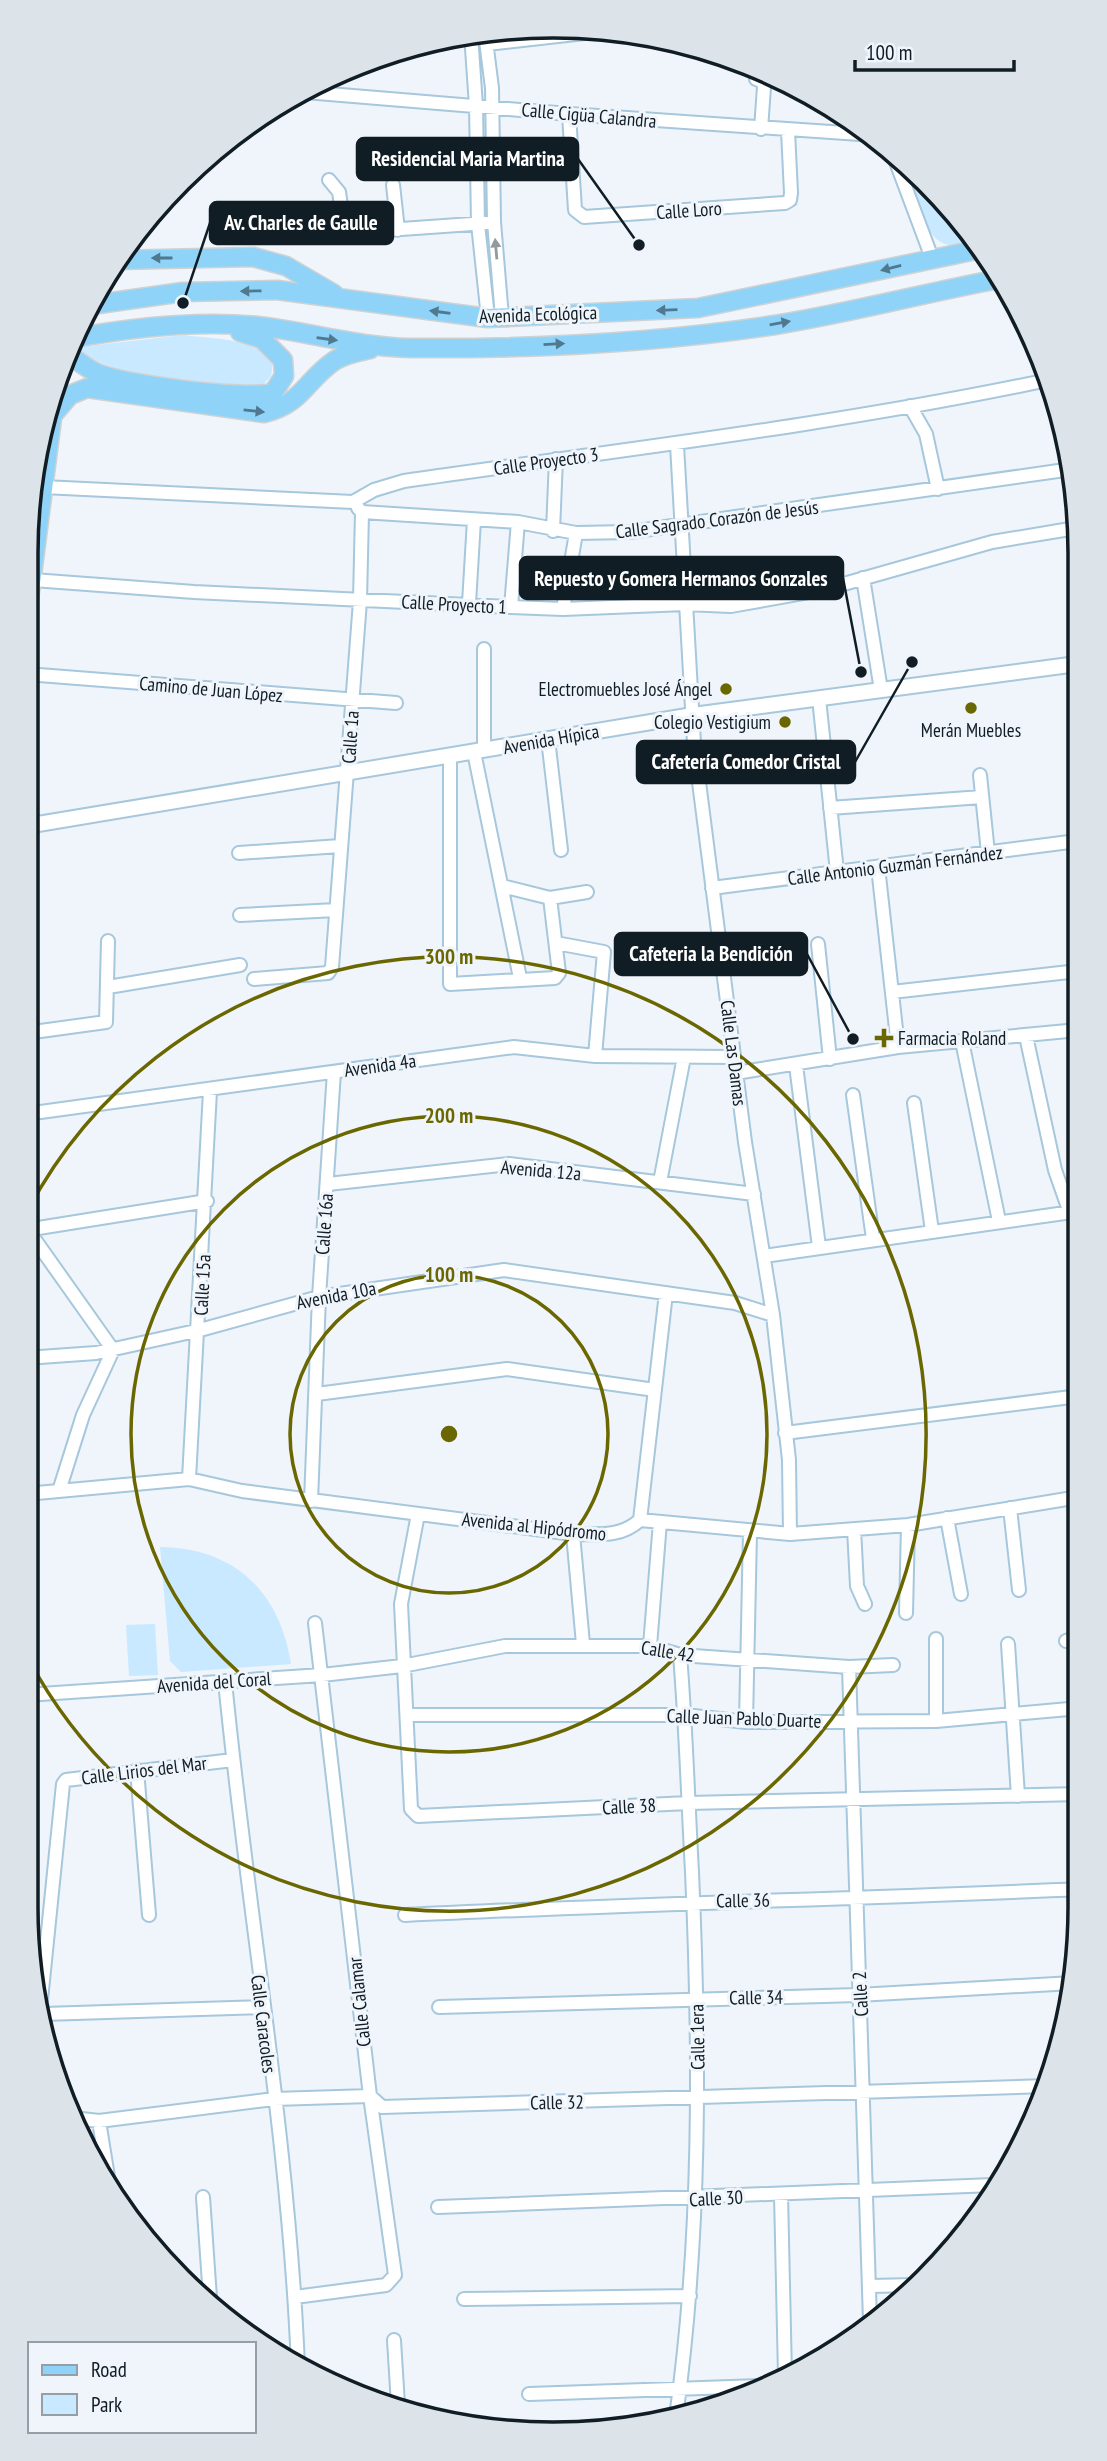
<svg xmlns="http://www.w3.org/2000/svg" width="1107" height="2461" viewBox="0 0 1107 2461" font-family="'PT Sans Narrow',sans-serif">
	<style>
		.green { fill: #c8e9ff }
		.lines { fill: none; stroke-linecap: round; stroke-linejoin: round }
		.minor-casing { stroke: #a6c7dc; stroke-width: 16 }
		.tertiary-casing { stroke: #a6c7dc; stroke-width: 18 }
		.primary-casing { stroke: #cfd2d3; stroke-width: 21 }
		.minor { stroke: #fff; stroke-width: 12 }
		.tertiary { stroke: #fff; stroke-width: 14 }
		.primary { stroke: #8fd3f8; stroke-width: 18 }
		.oneway { fill: #94999d }
		.oneway2 { fill: #50788e }
		.ring { fill: none; stroke: #6b6700; stroke-width: 3.5 }
		.poi-dot { fill: #6b6700; stroke: #eff5fa; stroke-width: 2.5 }
		.labels { text-anchor: middle; dominant-baseline: central; stroke-width: 6; stroke-linejoin: round; paint-order: stroke }
		.street-label { font-size: 19px; fill: #111d25; stroke: #eff5fa }
		.poi-label { font-size: 19px; fill: #111d25; stroke: #eff5fa; text-anchor: end }
		.rim { fill: none; stroke: #111d25; stroke-width: 3.5 }
		.centre { fill: #6b6700; stroke: #eff5fa; stroke-width: 3.5 }
		.ring-label { font-size: 21px; text-anchor: middle; font-weight: bold; fill: #6b6700; stroke: #eff5fa; stroke-width: 6; stroke-linejoin: round; paint-order: stroke }
		.leader { fill: none; stroke: #111d25; stroke-width: 2.5 }
		.callout-dot { fill: #111d25; stroke: #eff5fa; stroke-width: 2.5 }
		.callout { fill: #111d25; stroke: #111d25; stroke-width: 2.5 }
		.callout-label { font-size: 21px; text-anchor: middle; font-weight: bold; fill: #fff }
	</style>
	<rect width="100%" height="100%" fill="#eff5fa"/>
	<path class="green" d="M907 167 972 232 976 240C969 241 961 245 954 245 923 247 914 190 907 167Z
		M183 335C211 339 253 337 273 362L271 376 261 387 233 386 116 371 84 354 79 347Z
		M160 1547C235 1548 280 1592 291 1664L181 1672 170 1661Z
		M155 1624 158 1675 129 1676 126 1625Z"/>
	<g class="lines">
		<g class="minor-casing">
			<path id="minor" d="M485 33 492 88 494 222 502 317
				M471 34 476 106 478 224 488 318
				M487 44 602 31
				M756 79 763 82 764 87 761 129
				M305 92 569 114 874 135
				M569 114 575 210 584 217 785 203 790 200 791 193 788 131
				M893 154 932 258
				M329 180 339 192 345 233 486 223
				M393 185 398 230
				M910 406 926 434 938 489
				M677 445 694 743 745 1142 773 1315 789 1460 790 1534
				M43 487 353 502 374 490 404 481C619 450 835 425 1048 380
				M362 512 518 522 576 533 630 532 1072 469
				M553 531 556 459
				M863 578 881 690
				M33 580 194 592 511 607 563 609 685 604 731 606 826 589 992 542 1076 528
				M469 603 474 520
				M511 607 518 522
				M563 609 576 533
				M26 674 396 703
				M819 698 837 872
				M548 739 561 850
				M484 750V649
				M474 752 520 978
				M450 756V984L555 978 559 973 550 898 502 886
				M980 775 988 853
				M830 808 982 797
				M239 853 340 846
				M878 867 898 1047
				M712 888 1077 841
				M550 898 587 892
				M240 915 336 910
				M556 943 604 952 595 1056
				M818 944 830 1059
				M254 979 328 973 332 967 360 601 362 512 358 508
				M108 987 240 965
				M892 992 1078 971
				M26 1033 106 1022 108 941
				M1026 1036 1055 1170 1070 1213
				M962 1041 999 1221
				M796 1065 819 1247
				M736 1073 898 1047 1078 1030
				M853 1095 873 1239
				M914 1103 932 1231
				M26 1114 514 1047 595 1056 734 1057
				M660 1182 684 1057
				M328 1184 509 1164 754 1194
				M26 1230 207 1201
				M28 1230 113 1350 83 1415 59 1491
				M764 1256 1079 1211
				M26 1358 96 1353 200 1330 319 1297 504 1270 735 1303 773 1315
				M317 1394 507 1369 655 1390
				M785 1433 1079 1396
				M189 1479 210 1091
				M26 1494 189 1479 242 1491 573 1534C599 1534 620 1538 640 1520L790 1534 908 1525 1079 1497
				M311 1501 319 1297 334 1072
				M1010 1508 1019 1590
				M418 1514 401 1604 411 1809 418 1816 688 1803 1080 1794
				M947 1518 961 1594
				M640 1520 666 1293
				M854 1529 857 1586 865 1604
				M573 1534 583 1644
				M906 1613 908 1525
				M936 1639V1721
				M1066 1641 1080 1636
				M1008 1644 1018 1796
				M650 1646 660 1522
				M849 1667 870 2321
				M225 1681C247 1909 289 2138 298 2367
				M26 1695 322 1675 402 1666 505 1646H650L680 1655 849 1667 893 1665
				M407 1715H685L746 1722 936 1721 1080 1708
				M746 1722 750 1532
				M137 1770 149 1915
				M405 1915C630 1904 856 1899 1081 1889
				M41 2000 63 1784 66 1780 233 1760
				M439 2007 858 1995 1073 1983
				M44 2014 262 2007
				M73 2118 99 2121 274 2099 370 2096 382 2107 1048 2086
				M99 2121 110 2189
				M781 2194 785 2376
				M203 2197 210 2298
				M438 2207 993 2185
				M871 2286 914 2285
				M295 2297 386 2285 395 2275 370 2096 315 1623
				M464 2299 690 2296
				M394 2340 398 2405
				M529 2394 760 2386
				M676 2417C701 2237 700 2054 692 1872 688 1800 686 1728 680 1655"/>
		</g>
		<g class="tertiary-casing">
			<path id="tertiary" d="M26 826 693 715 1077 664"/>
		</g>
		<g class="primary-casing">
			<path id="primary" d="M116 260 253 257 286 266 334 294
				M91 305 183 292 277 290 488 318 698 308 981 249
				M74 338C134 327 197 320 258 326 309 332 359 347 410 348 531 349 656 343 775 325 850 313 924 293 999 279
				M66 352C76 360 86 368 97 373 124 385 246 400 273 393L284 376 283 360 262 339 240 332
				M52 416 70 395 87 388 264 413C302 404 306 380 334 361 344 354 358 352 370 349
				M26 622 56 387"/>
		</g>
		<use href="#minor" class="minor"/>
		<use href="#tertiary" class="tertiary"/>
		<use href="#primary" class="primary"/>
	</g>
	<defs><path id="oneway-solid" d="M-6-.8H1V-3.2L6.5 0L1 3.2V.8H-6Z" transform="scale(1.75)"/></defs>
	<use class="oneway" href="#oneway-solid" transform="translate(496 249) rotate(-95)"/>
	<g class="oneway2">
		<use href="#oneway-solid" transform="translate(162 258) rotate(180)"/>
		<use href="#oneway-solid" transform="translate(891 268) rotate(166)"/>
		<use href="#oneway-solid" transform="translate(251 291) rotate(179)"/>
		<use href="#oneway-solid" transform="translate(667 310) rotate(178)"/>
		<use href="#oneway-solid" transform="translate(440 312) rotate(-172)"/>
		<use href="#oneway-solid" transform="translate(780 323) rotate(-10)"/>
		<use href="#oneway-solid" transform="translate(327 339) rotate(8)"/>
		<use href="#oneway-solid" transform="translate(554 344) rotate(-3)"/>
		<use href="#oneway-solid" transform="translate(254 411) rotate(6)"/>
	</g>
	<g class="ring">
		<circle cx="449" cy="1434" r="159"/>
		<circle cx="449" cy="1434" r="318"/>
		<path d="M28 1210A477 477 0 1 1 28 1658"/>
	</g>
	<g class="poi-dot">
		<circle cx="726" cy="689" r="7"/>
		<circle cx="971" cy="708" r="7"/>
		<circle cx="785" cy="722" r="7"/>
		<path d="M880.5 1027.5h7v7h7v7h-7v7h-7v-7h-7v-7h7z"/>
	</g>
	<g class="labels">
		<g class="street-label">
			<text transform="translate(589 115) rotate(5)">Calle Cigüa Calandra</text>
			<text transform="translate(689 210) rotate(-4)">Calle Loro</text>
			<text transform="translate(538 314) rotate(-2)">Avenida Ecológica</text>
			<text transform="translate(546 461) rotate(-8)">Calle Proyecto 3</text>
			<text transform="translate(717 519) rotate(-7)">Calle Sagrado Corazón de Jesús</text>
			<text transform="translate(454 604) rotate(3)">Calle Proyecto 1</text>
			<text transform="translate(211 689) rotate(5)">Camino de Juan López</text>
			<text transform="translate(350 737) rotate(-86)">Calle 1a</text>
			<text transform="translate(551 739) rotate(-10)">Avenida Hípica</text>
			<text transform="translate(895 865) rotate(-7)">Calle Antonio Guzmán Fernández</text>
			<text transform="translate(734 1053) rotate(83)">Calle Las Damas</text>
			<text transform="translate(380 1065) rotate(-8)">Avenida 4a</text>
			<text transform="translate(541 1170) rotate(5)">Avenida 12a</text>
			<text transform="translate(324 1224) rotate(-86)">Calle 16a</text>
			<text transform="translate(202 1285) rotate(-87)">Calle 15a</text>
			<text transform="translate(336 1295) rotate(-11)">Avenida 10a</text>
			<text transform="translate(534 1526) rotate(6)">Avenida al Hipódromo</text>
			<text transform="translate(668 1651) rotate(9)">Calle 42</text>
			<text transform="translate(214 1682) rotate(-4)">Avenida del Coral</text>
			<text transform="translate(744 1718) rotate(2)">Calle Juan Pablo Duarte</text>
			<text transform="translate(144 1770) rotate(-7)">Calle Lirios del Mar</text>
			<text transform="translate(629 1806) rotate(-3)">Calle 38</text>
			<text transform="translate(743 1900) rotate(-1)">Calle 36</text>
			<text transform="translate(860 1994) rotate(-93)">Calle 2</text>
			<text transform="translate(756 1997) rotate(-1)">Calle 34</text>
			<text transform="translate(359 2002) rotate(-96)">Calle Calamar</text>
			<text transform="translate(264 2024) rotate(83)">Calle Caracoles</text>
			<text transform="translate(697 2037) rotate(-91)">Calle 1era</text>
			<text transform="translate(557 2102) rotate(-1)">Calle 32</text>
			<text transform="translate(716 2198) rotate(-3)">Calle 30</text>
		</g>
		<g class="poi-label">
			<text x="712" y="689">Electromuebles José Ángel</text>
			<text x="771" y="722">Colegio Vestigium</text>
			<text x="971" y="730" text-anchor="middle">Merán Muebles</text>
			<text x="898" y="1038" text-anchor="start">Farmacia Roland</text>
		</g>
	</g>
	<path d="M0 0H1107V2461H0ZM553 38H553A515 515 0 0 1 1068 553V1907A515 515 0 0 1 553 2422H553A515 515 0 0 1 38 1907V553A515 515 0 0 1 553 38Z" fill="#dde4e9" fill-rule="evenodd"/>
	<path class="rim" d="M553 38H553A515 515 0 0 1 1068 553V1907A515 515 0 0 1 553 2422H553A515 515 0 0 1 38 1907V553A515 515 0 0 1 553 38Z"/>
	<circle cx="449" cy="1434" r="10" class="centre"/>
	<g class="ring-label">
		<text x="449" y="964">300 m</text>
		<text x="449" y="1123">200 m</text>
		<text x="449" y="1282">100 m</text>
	</g>
	<path class="leader" d="M639 245L578 159M183 303L210 223M861 672L843 578M912 662L855 762M853 1039L807 954"/>
	<g class="callout-dot">
		<circle cx="639" cy="245" r="7"/>
		<circle cx="183" cy="303" r="7"/>
		<circle cx="861" cy="672" r="7"/>
		<circle cx="912" cy="662" r="7"/>
		<circle cx="853" cy="1039" r="7"/>
	</g>
	<g class="callout">
		<rect x="357" y="138" width="221" height="42" rx="7"/>
		<rect x="210" y="202" width="183" height="42" rx="7"/>
		<rect x="520" y="557" width="323" height="42" rx="7"/>
		<rect x="637" y="741" width="218" height="42" rx="7"/>
		<rect x="615" y="933" width="192" height="42" rx="7"/>
	</g>
	<g class="callout-label">
		<text x="468" y="166">Residencial Maria Martina</text>
		<text x="301" y="230">Av. Charles de Gaulle</text>
		<text x="681" y="586">Repuesto y Gomera Hermanos Gonzales</text>
		<text x="746" y="769">Cafetería Comedor Cristal</text>
		<text x="711" y="961">Cafeteria la Bendición</text>
	</g>
	<rect x="28" y="2342" width="228" height="91" fill="#eff5fa" stroke="#969fa5" stroke-width="2"/>
	<rect x="42" y="2365" width="35" height="10" fill="#8fd3f8" stroke="#969fa5" stroke-width="2"/>
	<text x="91" y="2377" font-size="21" fill="#111d25">Road</text>
	<rect x="42" y="2394" width="35" height="21" fill="#c8e9ff" stroke="#969fa5" stroke-width="2"/>
	<text x="91" y="2412" font-size="21" fill="#111d25">Park</text>
	<path d="M855 60v10h159v-10" fill="none" stroke="#111d25" stroke-width="3.5"/>
	<text x="866" y="60" font-size="21" fill="#111d25" stroke="#eff5fa" stroke-width="5" paint-order="stroke">100 m</text>
</svg>
